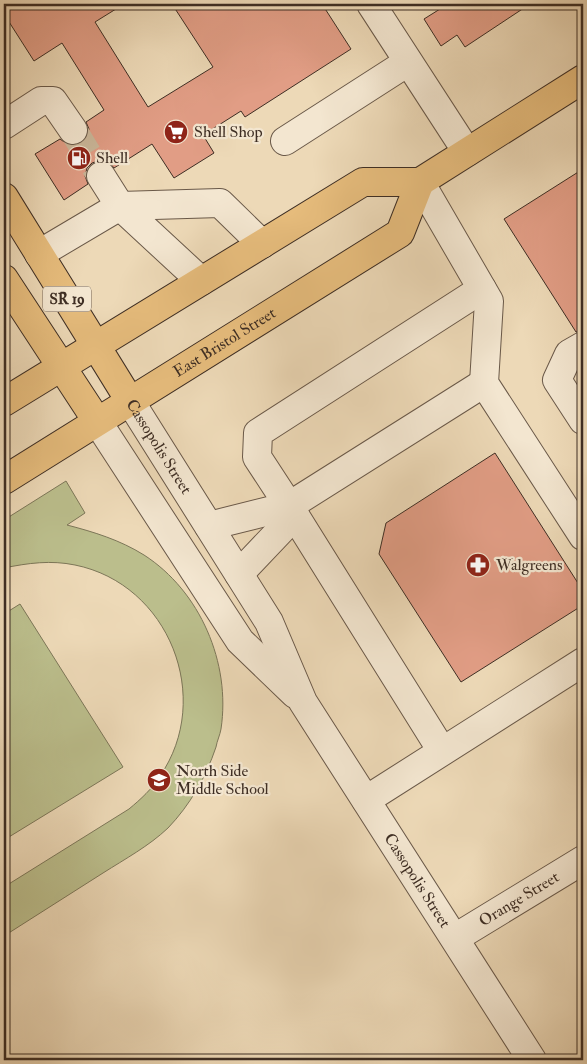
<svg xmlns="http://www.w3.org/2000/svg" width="587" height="1064" viewBox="0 0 587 1064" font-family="'IM FELL Double Pica',serif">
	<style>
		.green { fill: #bbbe8c; stroke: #7c7658 }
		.building { fill: #e19d85; stroke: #3e2e24 }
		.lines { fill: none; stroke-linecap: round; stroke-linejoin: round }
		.minor-tunnel { stroke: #cab79a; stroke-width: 28; stroke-dasharray: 28 14; stroke-linecap: butt }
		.minor-casing { stroke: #6a5949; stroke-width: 30 }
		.major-casing { stroke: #3e2e24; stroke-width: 30 }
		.minor { stroke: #f3e6d0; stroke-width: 28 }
		.major { stroke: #e6bc7c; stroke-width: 28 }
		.labels { text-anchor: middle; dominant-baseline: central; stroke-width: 4.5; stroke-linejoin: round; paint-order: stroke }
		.shield { fill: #f3e6d0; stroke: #746558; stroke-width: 1 }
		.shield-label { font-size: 15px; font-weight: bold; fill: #3e2e24 }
		.poi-label { font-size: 16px; fill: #3e2e24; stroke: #f3e6d0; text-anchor: start }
		.street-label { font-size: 16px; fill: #3e2e24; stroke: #f3e6d0 }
	</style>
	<rect width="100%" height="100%" fill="#edd9b7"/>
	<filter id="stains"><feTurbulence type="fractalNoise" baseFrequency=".004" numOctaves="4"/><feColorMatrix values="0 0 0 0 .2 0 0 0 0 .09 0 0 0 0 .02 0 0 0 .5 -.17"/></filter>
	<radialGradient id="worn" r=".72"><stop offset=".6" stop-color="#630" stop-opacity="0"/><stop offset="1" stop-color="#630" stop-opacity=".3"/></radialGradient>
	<path class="green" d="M66 481 85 513 67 525C94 532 120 540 144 555 200 591 231 663 221 729 220 735 217 741 216 747 206 777 190 805 168 828 149 846 125 859 103 873 70 894 37 915 4 936V887L129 809C141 799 152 789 160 776 214 698 169 584 75 565 51 560 28 563 4 568V520Z
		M20 604 123 767 4 840V614Z"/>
	<path class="building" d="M4 4H124L95 22 148 107 213 67 172 4H322L351 49 245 117 241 111 203 135 214 153 174 178 152 144 114 168 109 162 101 160 92 163 87 168 85 176 88 184 64 200 35 154 60 139 67 144 75 145 81 143 87 136 89 129 86 122 104 110 62 43 34 61 4 14Z
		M448 4H530L465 47 457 35 441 46 424 19Z
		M583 169V330L576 332 504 219Z
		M495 453 583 591V605L461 682 379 554 386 523Z"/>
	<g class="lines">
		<path class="minor-tunnel" d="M73 130 101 176"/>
		<g class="minor-casing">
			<g id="minor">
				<path d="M371 4 467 152"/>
				<path d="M4 125 41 101H53L73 130"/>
				<path d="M285 141 408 62"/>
				<path d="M101 176 120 206 201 281"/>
				<path d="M420 182 489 301 484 383 583 536"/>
				<path d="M39 254 120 206 220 203 262 244"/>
				<path d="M583 346 569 354 557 380 583 420"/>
				<path id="s1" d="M130 401 269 622 303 702 532 1060"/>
				<path d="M97 421 240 641 295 694"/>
				<path d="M209 526 289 506 484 383"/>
				<path d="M239 574 295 515"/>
				<path d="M442 751 289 506 257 457 258 433 482 289"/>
				<path d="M366 800 583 662"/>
				<path id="s2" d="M455 938 583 860"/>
			</g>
		</g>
		<g class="major-casing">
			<g id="major">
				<path d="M4 197 130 401"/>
				<path d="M4 279 97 421"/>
				<path d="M4 402 363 182H420L583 79"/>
				<path id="s3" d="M4 480 400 233 420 182"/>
			</g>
		</g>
		<use href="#minor" class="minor"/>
		<use href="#major" class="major"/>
	</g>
	<defs>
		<g id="supermarket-disc" transform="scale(1.25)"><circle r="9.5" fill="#8f2418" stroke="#f3e6d0"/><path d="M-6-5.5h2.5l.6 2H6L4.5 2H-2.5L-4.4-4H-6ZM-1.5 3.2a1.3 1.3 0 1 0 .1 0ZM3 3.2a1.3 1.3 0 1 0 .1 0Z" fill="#fff"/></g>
		<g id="fuel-disc" transform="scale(1.25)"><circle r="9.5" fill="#8f2418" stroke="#f3e6d0"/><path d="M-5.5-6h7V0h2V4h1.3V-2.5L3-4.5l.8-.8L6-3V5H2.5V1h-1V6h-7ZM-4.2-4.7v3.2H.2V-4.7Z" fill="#fff"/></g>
		<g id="pharmacy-disc" transform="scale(1.25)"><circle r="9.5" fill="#8f2418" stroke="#f3e6d0"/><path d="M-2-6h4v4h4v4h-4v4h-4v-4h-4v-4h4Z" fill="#fff"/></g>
		<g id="school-disc" transform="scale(1.25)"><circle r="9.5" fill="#8f2418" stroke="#f3e6d0"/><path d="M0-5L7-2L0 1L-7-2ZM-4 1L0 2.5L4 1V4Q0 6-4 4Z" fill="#fff"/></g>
	</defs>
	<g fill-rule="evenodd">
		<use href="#supermarket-disc" x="176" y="132"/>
		<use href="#fuel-disc" x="79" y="158"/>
		<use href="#pharmacy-disc" x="478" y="565"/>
		<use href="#school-disc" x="159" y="780"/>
	</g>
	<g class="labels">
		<rect class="shield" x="43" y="286.5" width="48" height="25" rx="4"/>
		<g class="shield-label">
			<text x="67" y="299">SR 19</text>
		</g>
		<g class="poi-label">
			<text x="194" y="132">Shell Shop</text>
			<text x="96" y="158">Shell</text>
			<text x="496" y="565">Walgreens</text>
			<text x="176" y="771">North Side<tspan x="176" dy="18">Middle School</tspan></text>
		</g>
		<g class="street-label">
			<text stroke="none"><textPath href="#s3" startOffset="260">East Bristol Street</textPath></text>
			<text stroke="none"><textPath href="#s1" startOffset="54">Cassopolis Street</textPath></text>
			<text stroke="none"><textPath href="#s1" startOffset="560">Cassopolis Street</textPath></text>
			<text stroke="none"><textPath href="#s2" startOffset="75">Orange Street</textPath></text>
		</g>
	</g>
	<rect width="587" height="1064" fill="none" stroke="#edd9b7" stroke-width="20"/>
	<rect x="5" y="5" width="577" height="1054" fill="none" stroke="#3e2e24" stroke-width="2.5"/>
	<rect x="10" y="10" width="567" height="1044" fill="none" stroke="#3e2e24"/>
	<rect width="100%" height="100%" filter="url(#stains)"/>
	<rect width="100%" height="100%" fill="url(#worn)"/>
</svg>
